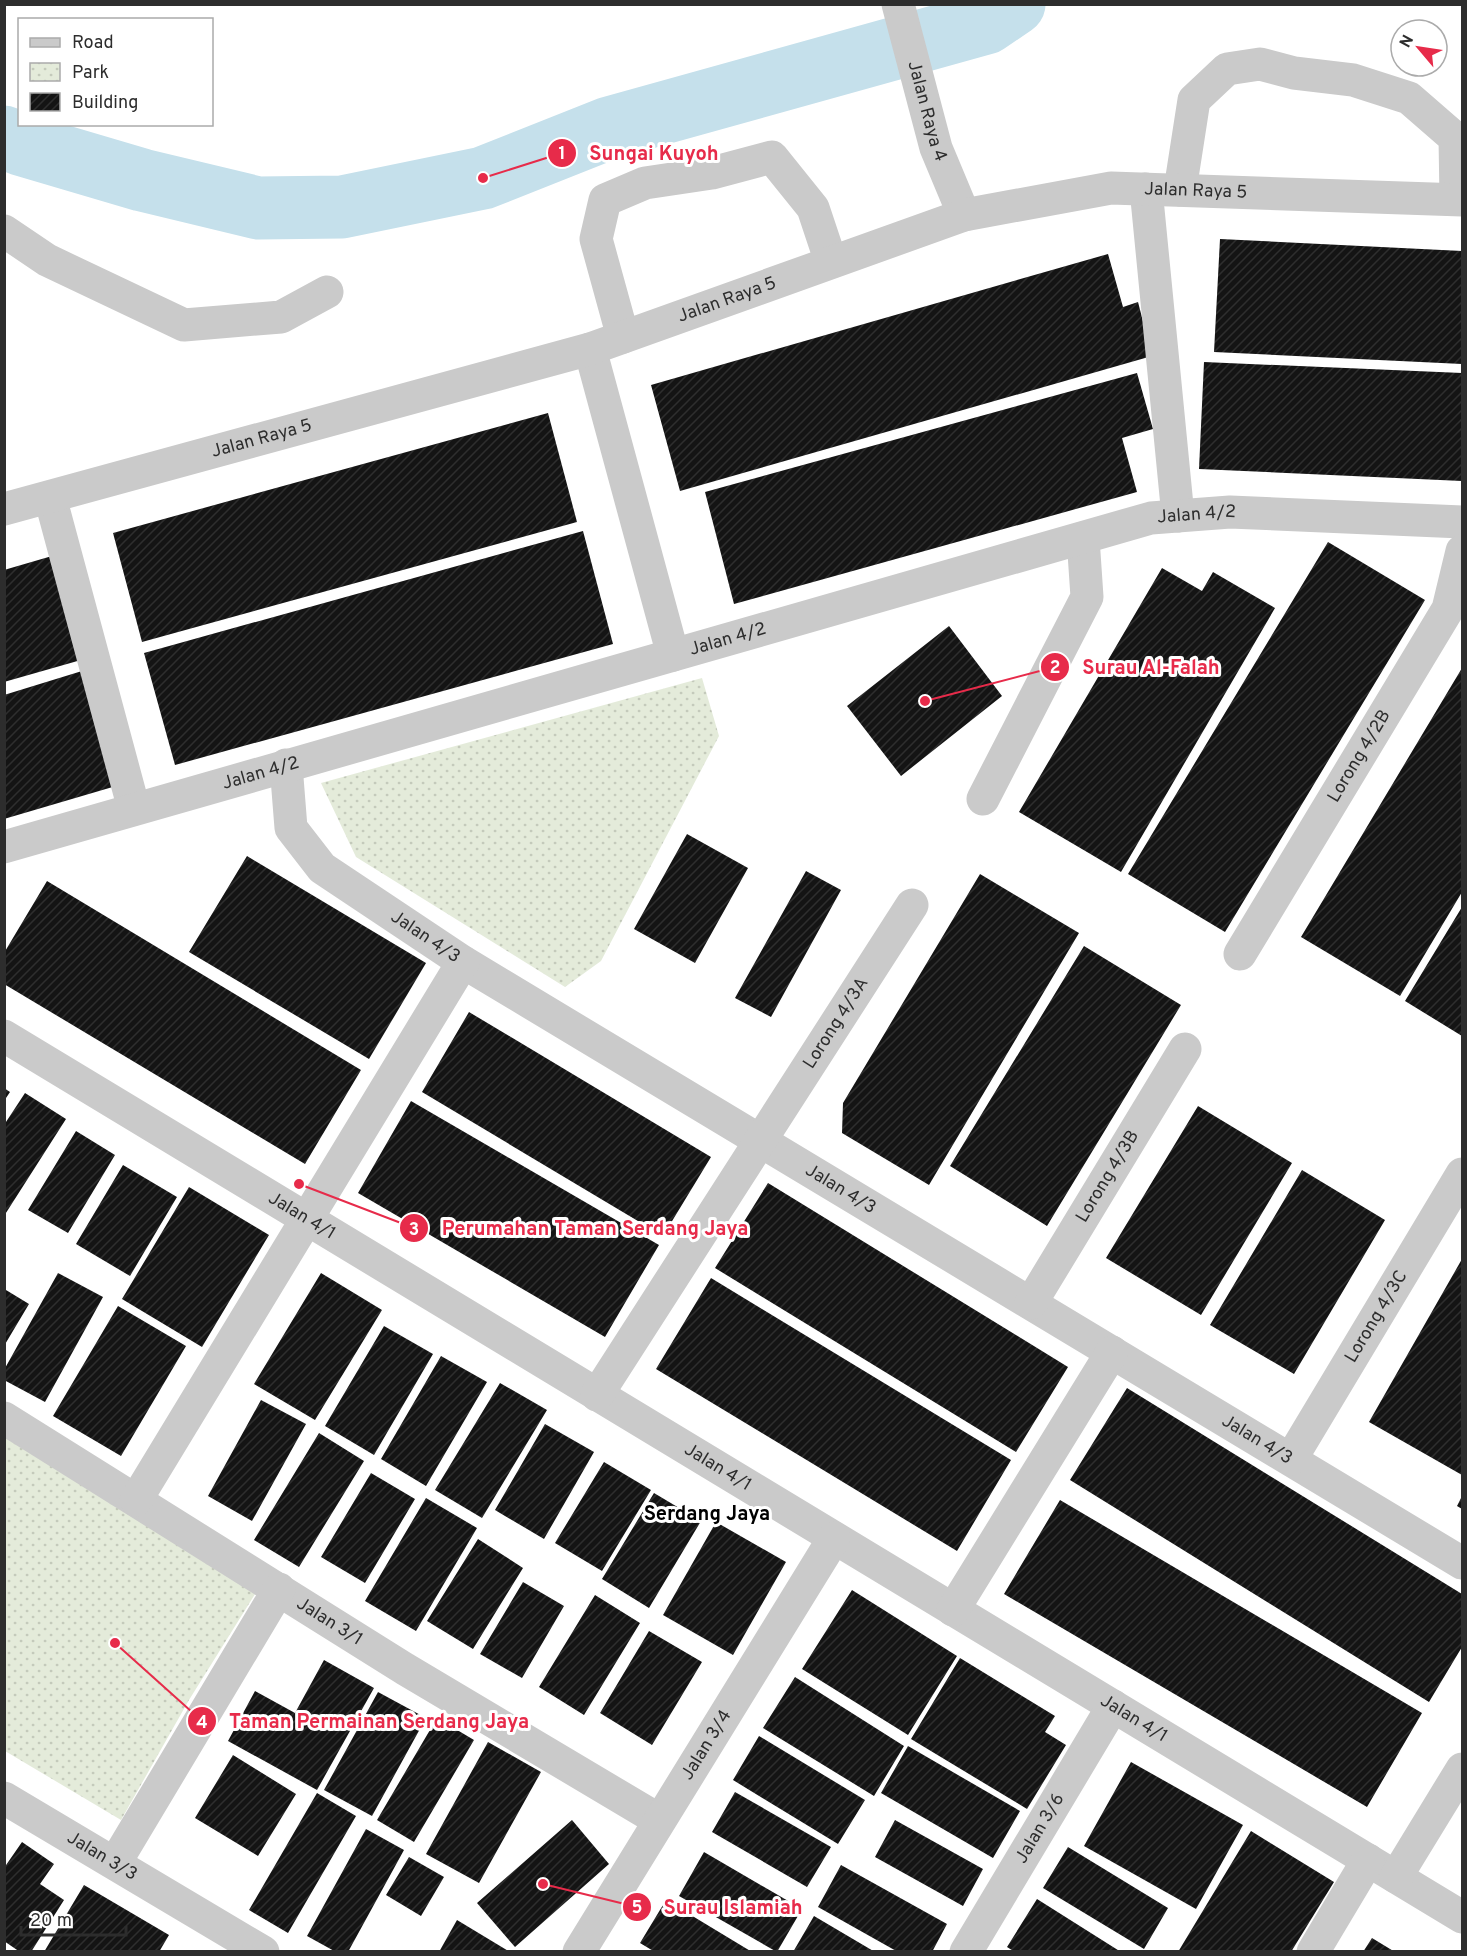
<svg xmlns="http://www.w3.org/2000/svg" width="1467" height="1956" viewBox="0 0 1467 1956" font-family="Overpass,sans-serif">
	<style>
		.park { fill: url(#park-dots) }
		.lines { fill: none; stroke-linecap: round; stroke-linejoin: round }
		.river { stroke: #c5e0eb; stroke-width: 63 }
		.building { fill: url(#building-hatch) }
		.minor { stroke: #cacaca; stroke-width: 33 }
		.labels { text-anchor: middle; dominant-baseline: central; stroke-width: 6; stroke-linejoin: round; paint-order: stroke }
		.street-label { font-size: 18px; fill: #2d2d2d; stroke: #fff }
		.neighbourhood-label { font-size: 20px; font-weight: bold; fill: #000; stroke: #fff }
		.leader { fill: none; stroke: #e72b4a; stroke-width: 2 }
		.callout-dot { fill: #e72b4a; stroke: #fff; stroke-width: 2 }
		.mark-label { font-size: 18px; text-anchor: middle; font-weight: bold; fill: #fff }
		.callout-label { font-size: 20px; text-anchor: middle; font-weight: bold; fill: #e72b4a; stroke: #fff; stroke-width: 6; stroke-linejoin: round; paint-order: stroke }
	</style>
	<defs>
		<pattern id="park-dots" width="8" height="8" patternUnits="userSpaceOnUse" patternTransform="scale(1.5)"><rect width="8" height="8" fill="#e4ebda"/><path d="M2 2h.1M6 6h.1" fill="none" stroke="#c4cabb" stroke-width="1.8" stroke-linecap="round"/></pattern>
		<pattern id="building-hatch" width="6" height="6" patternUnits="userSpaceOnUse" patternTransform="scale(1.5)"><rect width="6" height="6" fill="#141414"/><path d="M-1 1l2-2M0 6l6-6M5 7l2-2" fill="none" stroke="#2e2e2e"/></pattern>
	</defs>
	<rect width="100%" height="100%" fill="#fff"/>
	<path class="park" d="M702 678 719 736 601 961 565 987 356 857 321 783Z
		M4 1432 260 1586 189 1700 121 1820 5 1751Z"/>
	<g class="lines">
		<path class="river" d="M4 137 20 144 142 180 258 208 342 207 483 178 609 128 986 23 1014 4"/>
	</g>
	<path class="building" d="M1220 239 1462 251V364L1214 352Z
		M1108 254 1123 307 1138 302 1152 356 680 491 651 385Z
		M1204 362 1462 373V481L1199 469Z
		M1137 373 1153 429 1122 438 1137 492 734 604 705 492Z
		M548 413 577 522 142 642 113 533Z
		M583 531 613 644 175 765 144 653Z
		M1328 542 1425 600 1225 932 1128 874Z
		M52 556 81 660 4 682V570Z
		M1162 568 1202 591 1213 572 1275 608 1121 872 1019 812Z
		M949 626 1002 696 901 776 847 706Z
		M1462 668V892L1400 996 1301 937Z
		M82 671 116 786 4 819V695Z
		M687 834 748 868 695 963 634 929Z
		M247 856 426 963 369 1059 189 952Z
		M806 871 841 890 771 1017 735 998Z
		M980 874 1079 933 929 1185 842 1133 843 1103Z
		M47 881 361 1070 305 1164 4 984V953Z
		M1462 907V1036L1405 1001Z
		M1084 946 1181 1005 1047 1226 950 1166Z
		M469 1012 711 1157 663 1236 422 1092Z
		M4 1088 10 1092 4 1101Z
		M25 1093 66 1119 4 1216V1125Z
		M411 1101 659 1245 605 1337 358 1193Z
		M1198 1106 1292 1163 1201 1315 1106 1258Z
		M76 1131 115 1155 68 1233 28 1210Z
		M123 1165 177 1197 130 1276 76 1244Z
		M1302 1170 1385 1220 1294 1374 1210 1325Z
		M768 1183 1068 1367 1016 1452 715 1268Z
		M189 1187 269 1235 202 1347 122 1299Z
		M1462 1259V1475L1369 1422Z
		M58 1273 103 1297 45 1402 4 1380V1370Z
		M321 1273 382 1310 315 1420 254 1384Z
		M711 1278 1011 1460 957 1551 656 1369Z
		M6 1290 29 1304 4 1346V1294Z
		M118 1306 186 1346 121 1456 53 1416Z
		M384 1326 433 1354 374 1455 325 1426Z
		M441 1356 487 1382 426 1486 381 1459Z
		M500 1383 547 1410 482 1518 435 1490Z
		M1127 1388 1462 1594V1647L1429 1702 1070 1480Z
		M261 1400 306 1424 252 1521 208 1496Z
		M545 1424 594 1452 544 1539 495 1510Z
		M319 1433 364 1461 299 1567 254 1540Z
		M604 1462 651 1490 602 1571 555 1543Z
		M371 1473 415 1499 365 1583 321 1557Z
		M654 1493 701 1521 649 1608 602 1579Z
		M1462 1496V1509L1457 1506Z
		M426 1498 477 1528 416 1631 365 1601Z
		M1060 1500 1422 1713 1367 1807 1004 1594Z
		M716 1522 786 1562 733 1655 663 1615Z
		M478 1539 523 1568 473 1649 427 1621Z
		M523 1582 564 1606 522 1678 480 1654Z
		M852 1590 957 1656 908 1735 802 1669Z
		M595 1595 640 1623 584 1715 539 1687Z
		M649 1631 702 1662 652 1745 600 1713Z
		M960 1658 1055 1716 1045 1732 1066 1745 1027 1809 911 1739Z
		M324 1660 374 1688 317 1790 228 1741 255 1691 295 1713Z
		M795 1677 904 1746 874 1796 763 1728Z
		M378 1692 426 1718 372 1816 324 1790Z
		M437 1718 474 1740 414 1842 377 1820Z
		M759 1736 865 1800 838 1844 733 1780Z
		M488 1742 541 1772 479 1883 426 1854Z
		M908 1746 1020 1811 993 1858 881 1793Z
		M233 1755 296 1794 258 1856 195 1818Z
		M1131 1762 1243 1825 1196 1909 1084 1846Z
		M735 1792 831 1847 807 1887 712 1832Z
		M317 1793 356 1816 288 1933 249 1910Z
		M572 1820 609 1864 515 1947 477 1903Z
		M895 1820 983 1869 963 1906 875 1857Z
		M366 1829 404 1850 348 1952H336L307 1936Z
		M1251 1831 1334 1882 1291 1952H1178Z
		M22 1842 54 1864 40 1884 64 1900 31 1952H20L4 1941V1868Z
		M1068 1847 1168 1908 1144 1949 1043 1888Z
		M704 1852 802 1909 777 1952 679 1896Z
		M409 1857 444 1877 421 1916 386 1895Z
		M841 1865 947 1924 932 1952H898L818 1907Z
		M84 1885 169 1935 159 1952H44Z
		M1037 1899 1121 1952H1015L1007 1947Z
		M666 1900 752 1952H655L640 1943Z
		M814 1916 875 1952H793Z
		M457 1920 510 1952H439Z
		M1372 1938 1395 1952H1363Z"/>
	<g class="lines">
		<g class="minor">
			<path id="s1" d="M898 4 936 148 964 215"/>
			<path d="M1146 189 1178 516"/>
			<path d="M1180 190 1194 100 1227 69 1260 64 1294 73 1353 80 1409 98 1455 138 1456 199"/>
			<path d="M4 231 47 260 184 325 281 317 327 292"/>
			<path d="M623 337 596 239 605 200 645 183 712 173 772 157 813 208 831 262"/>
			<path d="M590 349 673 655"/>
			<path d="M50 497 134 809"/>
			<path id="s2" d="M4 509 590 349 964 215 1111 188 1462 200"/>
			<path id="s3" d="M286 765 291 828 322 868 463 962 1462 1563"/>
			<path d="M983 799 1087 597 1083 538"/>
			<path id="s4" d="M4 847 1151 518 1230 512 1462 522"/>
			<path id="s5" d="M1240 954 1448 609 1462 551"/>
			<path id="s6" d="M4 1036 1462 1917"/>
			<path id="s7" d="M1031 1303 1185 1049"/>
			<path id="s8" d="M597 1395 912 905"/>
			<path id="s9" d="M4 1418 405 1669 659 1820"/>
			<path id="s10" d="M1291 1459 1462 1174"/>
			<path d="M136 1500 463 962"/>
			<path d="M953 1610 1112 1352"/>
			<path id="s11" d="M4 1798 263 1952"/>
			<path d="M115 1863 279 1589"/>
			<path d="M1396 1877 1462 1769"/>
			<path id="s12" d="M579 1952 834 1538"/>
			<path id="s13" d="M966 1952 1113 1706"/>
			<path d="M1313 1952 1368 1860"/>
		</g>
	</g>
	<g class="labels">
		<g class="street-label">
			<text stroke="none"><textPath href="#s1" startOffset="111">Jalan Raya 4</textPath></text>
			<text stroke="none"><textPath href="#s2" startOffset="1239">Jalan Raya 5</textPath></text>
			<text stroke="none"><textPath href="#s2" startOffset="753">Jalan Raya 5</textPath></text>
			<text stroke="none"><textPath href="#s2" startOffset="267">Jalan Raya 5</textPath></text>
			<text stroke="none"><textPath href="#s4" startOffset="1239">Jalan 4/2</textPath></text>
			<text stroke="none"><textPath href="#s4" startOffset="753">Jalan 4/2</textPath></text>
			<text stroke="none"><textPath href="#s5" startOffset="231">Lorong 4/2B</textPath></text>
			<text stroke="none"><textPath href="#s4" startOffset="267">Jalan 4/2</textPath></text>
			<text stroke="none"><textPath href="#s3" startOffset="238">Jalan 4/3</textPath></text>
			<text stroke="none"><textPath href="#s8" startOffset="442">Lorong 4/3A</textPath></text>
			<text stroke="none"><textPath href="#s7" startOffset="148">Lorong 4/3B</textPath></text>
			<text stroke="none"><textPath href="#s3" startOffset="724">Jalan 4/3</textPath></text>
			<text stroke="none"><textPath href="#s6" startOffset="348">Jalan 4/1</textPath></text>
			<text stroke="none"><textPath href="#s10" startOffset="166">Lorong 4/3C</textPath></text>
			<text stroke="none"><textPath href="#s3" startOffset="1210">Jalan 4/3</textPath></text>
			<text stroke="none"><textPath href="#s6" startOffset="834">Jalan 4/1</textPath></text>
			<text stroke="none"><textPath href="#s9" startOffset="384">Jalan 3/1</textPath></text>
			<text stroke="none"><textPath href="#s6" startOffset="1320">Jalan 4/1</textPath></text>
			<text stroke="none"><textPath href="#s12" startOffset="243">Jalan 3/4</textPath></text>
			<text stroke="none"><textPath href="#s13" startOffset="144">Jalan 3/6</textPath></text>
			<text stroke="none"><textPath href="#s11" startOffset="114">Jalan 3/3</textPath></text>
		</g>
		<g class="neighbourhood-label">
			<text x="707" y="1515">Serdang Jaya</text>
		</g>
	</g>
	<path class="leader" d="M483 178L562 153M925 701L1055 667M299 1184L414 1228M115 1643L202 1721M543 1884L637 1907"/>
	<g class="callout-dot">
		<circle cx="483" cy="178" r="6"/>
		<circle cx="925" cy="701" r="6"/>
		<circle cx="299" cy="1184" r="6"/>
		<circle cx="115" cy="1643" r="6"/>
		<circle cx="543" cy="1884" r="6"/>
		<circle cx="562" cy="153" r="15"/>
		<circle cx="1055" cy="667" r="15"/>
		<circle cx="414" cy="1228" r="15"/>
		<circle cx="202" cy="1721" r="15"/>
		<circle cx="637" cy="1907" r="15"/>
	</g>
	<g class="mark-label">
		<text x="562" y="159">1</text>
		<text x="1055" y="673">2</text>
		<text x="414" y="1235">3</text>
		<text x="202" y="1728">4</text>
		<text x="637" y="1913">5</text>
	</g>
	<g class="callout-label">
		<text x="654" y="160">Sungai Kuyoh</text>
		<text x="1151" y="674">Surau Al-Falah</text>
		<text x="595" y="1235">Perumahan Taman Serdang Jaya</text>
		<text x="379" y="1728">Taman Permainan Serdang Jaya</text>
		<text x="733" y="1914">Surau Islamiah</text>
	</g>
	<rect width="1467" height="1956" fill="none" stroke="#2d2d2d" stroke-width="12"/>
	<rect x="18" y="18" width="195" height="108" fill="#ffffff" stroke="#ababab" stroke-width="1.5"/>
	<rect x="30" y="38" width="30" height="9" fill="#cacaca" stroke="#ababab" stroke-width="1.5"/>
	<text x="72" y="48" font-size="18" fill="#2d2d2d">Road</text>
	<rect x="30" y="63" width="30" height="18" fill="url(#park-dots)" stroke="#ababab" stroke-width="1.5"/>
	<text x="72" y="78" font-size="18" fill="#2d2d2d">Park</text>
	<rect x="30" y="93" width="30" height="18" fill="url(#building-hatch)" stroke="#ababab" stroke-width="1.5"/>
	<text x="72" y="108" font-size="18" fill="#2d2d2d">Building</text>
	<g transform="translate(1419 48) rotate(299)"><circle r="28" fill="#ffffff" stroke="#ababab" stroke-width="1.5"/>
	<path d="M0-4.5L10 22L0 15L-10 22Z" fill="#e72b4a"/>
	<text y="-9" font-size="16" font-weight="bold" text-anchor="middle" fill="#2d2d2d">N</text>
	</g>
	<path d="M21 1926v9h105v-9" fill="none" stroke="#2d2d2d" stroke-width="3"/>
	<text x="30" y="1926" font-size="18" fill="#2d2d2d" stroke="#ffffff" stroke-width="4.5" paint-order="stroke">20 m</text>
</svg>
